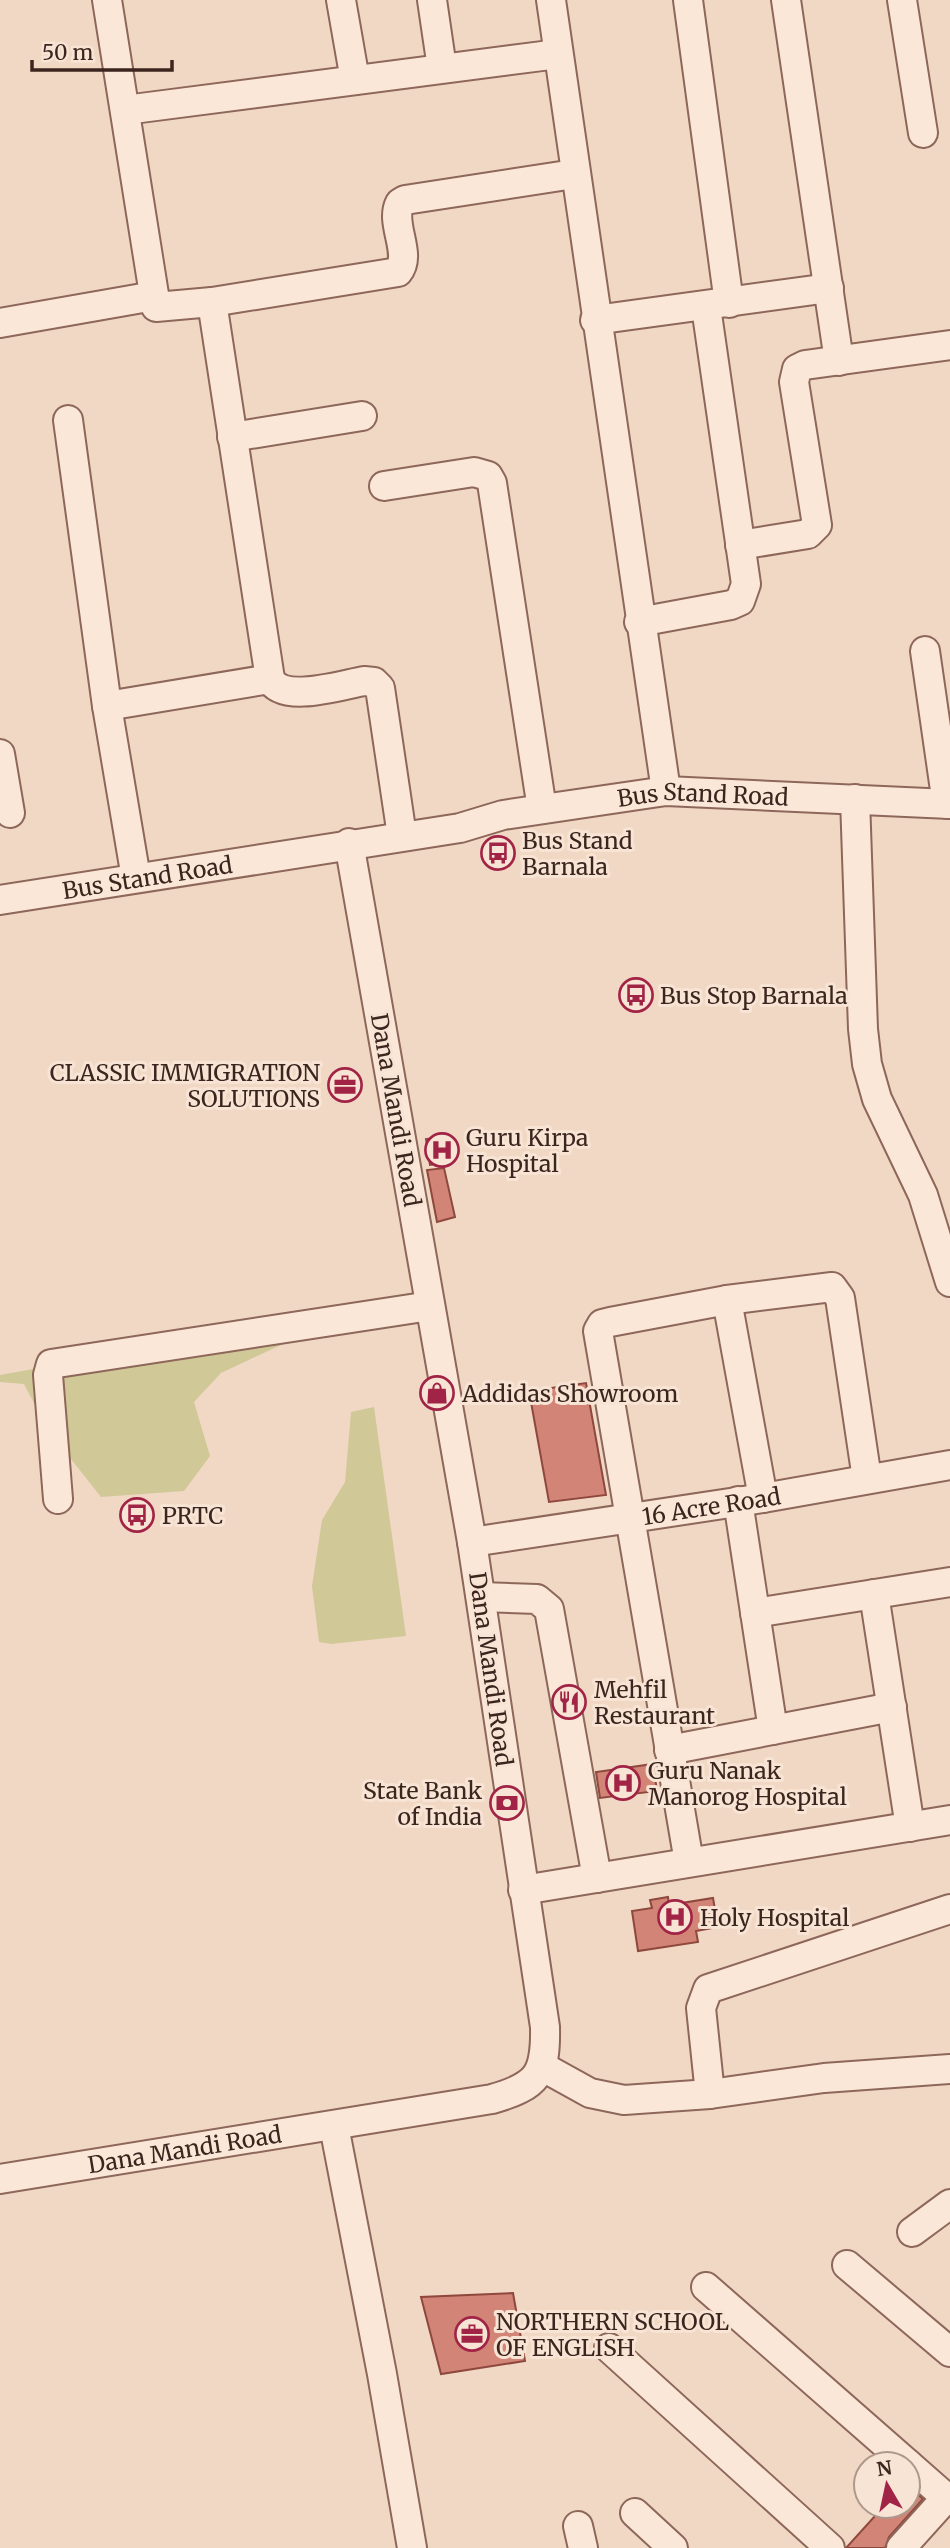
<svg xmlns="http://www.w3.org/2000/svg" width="950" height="2548" viewBox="0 0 950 2548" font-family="Merriweather,serif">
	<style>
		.green { fill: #d0c897 }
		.building { fill: #d28577; stroke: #8e483d; stroke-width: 2 }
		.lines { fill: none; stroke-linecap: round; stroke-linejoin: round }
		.minor-casing { stroke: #8d6759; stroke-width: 32 }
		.minor { stroke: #fbe7d8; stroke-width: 28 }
		.labels { text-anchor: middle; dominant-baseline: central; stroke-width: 6; stroke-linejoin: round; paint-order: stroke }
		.street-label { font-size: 23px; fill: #3c251e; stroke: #f8e4d4 }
		.poi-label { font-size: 23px; fill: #3c251e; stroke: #f8e4d4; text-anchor: start }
	</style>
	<rect width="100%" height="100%" fill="#f1d8c4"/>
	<path class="green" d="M397 1308 401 1327 315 1329 221 1373 194 1402 210 1456 184 1491 101 1497 48 1430 24 1384 0 1382V1375L243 1331Z
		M374 1407 406 1636 331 1644 319 1642 312 1586 322 1520 345 1482 351 1412Z"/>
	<path class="building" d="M449 1136 453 1162 430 1165 426 1139Z
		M444 1168 455 1217 437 1222 427 1170Z
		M586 1383 606 1495 549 1502 529 1391Z
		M653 1764 657 1791 600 1798 596 1772Z
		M668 1897 669 1905 713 1898 718 1927 696 1931 698 1942 638 1951 632 1911 652 1908 650 1900Z
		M513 2293 525 2361 441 2374 421 2297Z
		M908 2486 923 2499 889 2537 885 2548H846L884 2506H908Z"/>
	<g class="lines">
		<g class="minor-casing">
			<g id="minor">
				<path d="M107 0 156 307 212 302 270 679C283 704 341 685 364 681L374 682 380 688 402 836"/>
				<path d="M341 0 355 80"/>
				<path d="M432 0 442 68"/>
				<path d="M551 0 666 791"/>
				<path d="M688 0 729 303"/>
				<path d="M786 0 839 361"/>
				<path d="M902 0 923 133"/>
				<path d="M125 110 558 54"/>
				<path d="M212 302 398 272C413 254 389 223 400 203L405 200 574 174"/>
				<path d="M595 320 829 288"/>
				<path d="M0 323 154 296"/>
				<path d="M68 420 107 706 136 878"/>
				<path d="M232 437 362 416"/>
				<path d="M384 486 474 472 488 476 492 483 542 809"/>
				<path d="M740 545 808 534 817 525 794 382 797 369 805 365 950 345"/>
				<path d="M639 622 731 605 740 601 746 584 706 307"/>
				<path d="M925 651 947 804"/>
				<path d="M107 706 270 679"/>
				<path d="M0 754 10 813"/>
				<path d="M855 799 863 1029 867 1064 877 1099 923 1195 950 1282"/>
				<path id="s1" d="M0 900 460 828 503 815 666 791 950 804"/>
				<path d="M727 1300 763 1498"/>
				<path d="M58 1499 48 1375 51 1364 430 1306"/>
				<path d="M738 1501 773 1730"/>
				<path id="s2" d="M472 1542 763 1498 950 1465"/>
				<path d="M874 1594 910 1827"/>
				<path d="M481 1597 537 1599 549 1609 597 1878"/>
				<path d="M755 1613 950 1582"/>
				<path d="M669 1750 892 1707"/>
				<path d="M689 1862 598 1331 602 1324 610 1322 727 1300 832 1287 840 1298 867 1479"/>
				<path d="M523 1890 950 1820"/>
				<path d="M543 2067 590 2093 624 2100 710 2094 824 2078 950 2069"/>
				<path d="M710 2094 701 2008 708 1989 950 1909"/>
				<path d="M334 2126 382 2374 412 2548"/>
				<path id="s3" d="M0 2179 492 2099C538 2086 546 2074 545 2027L472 1542 349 843"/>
				<path d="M912 2232 950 2204"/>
				<path d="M847 2265 950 2352"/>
				<path d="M706 2287 908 2464"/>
				<path d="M609 2348 830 2548"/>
				<path d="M908 2464 950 2501"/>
				<path d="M635 2513 673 2548"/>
				<path d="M578 2526 583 2548"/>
				<path d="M901 2548 946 2498"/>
			</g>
		</g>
		<use href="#minor" class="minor"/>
	</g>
	<defs>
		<g id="bus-ring" transform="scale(1.75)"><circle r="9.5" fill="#f8e4d4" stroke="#a12446" stroke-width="1.5"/><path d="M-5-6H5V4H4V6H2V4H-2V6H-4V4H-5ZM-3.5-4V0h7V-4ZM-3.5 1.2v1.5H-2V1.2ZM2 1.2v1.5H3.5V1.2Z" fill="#a12446"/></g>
		<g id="office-ring" transform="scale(1.75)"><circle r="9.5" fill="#f8e4d4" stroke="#a12446" stroke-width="1.5"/><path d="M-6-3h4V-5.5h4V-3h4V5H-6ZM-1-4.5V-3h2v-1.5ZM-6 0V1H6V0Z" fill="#a12446"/></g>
		<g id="hospital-ring" transform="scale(1.75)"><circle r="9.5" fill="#f8e4d4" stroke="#a12446" stroke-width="1.5"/><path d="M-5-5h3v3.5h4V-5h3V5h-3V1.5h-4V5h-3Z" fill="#a12446"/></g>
		<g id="shop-ring" transform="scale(1.75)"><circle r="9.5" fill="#f8e4d4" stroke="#a12446" stroke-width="1.5"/><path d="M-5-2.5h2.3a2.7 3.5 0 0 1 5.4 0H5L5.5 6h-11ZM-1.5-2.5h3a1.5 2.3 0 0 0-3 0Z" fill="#a12446"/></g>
		<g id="restaurant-ring" transform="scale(1.75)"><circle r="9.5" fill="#f8e4d4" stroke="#a12446" stroke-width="1.5"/><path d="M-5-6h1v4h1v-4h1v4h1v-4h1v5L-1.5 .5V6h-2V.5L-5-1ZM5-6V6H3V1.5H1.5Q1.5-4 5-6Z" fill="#a12446"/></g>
		<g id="bank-ring" transform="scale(1.75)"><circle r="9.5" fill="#f8e4d4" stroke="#a12446" stroke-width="1.5"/><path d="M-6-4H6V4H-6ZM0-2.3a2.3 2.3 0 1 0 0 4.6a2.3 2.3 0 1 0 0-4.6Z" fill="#a12446"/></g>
	</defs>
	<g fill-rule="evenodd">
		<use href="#bus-ring" x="498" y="853"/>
		<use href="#bus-ring" x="636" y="995"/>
		<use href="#office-ring" x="345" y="1085"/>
		<use href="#hospital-ring" x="442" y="1150"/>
		<use href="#shop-ring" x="437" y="1393"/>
		<use href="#bus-ring" x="137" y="1515"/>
		<use href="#restaurant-ring" x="569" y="1702"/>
		<use href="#hospital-ring" x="623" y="1783"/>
		<use href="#bank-ring" x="507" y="1803"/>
		<use href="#hospital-ring" x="675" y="1917"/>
		<use href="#office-ring" x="472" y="2334"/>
	</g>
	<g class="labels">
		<g class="street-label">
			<text stroke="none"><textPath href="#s1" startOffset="712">Bus Stand Road</textPath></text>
			<text stroke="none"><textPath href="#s1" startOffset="149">Bus Stand Road</textPath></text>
			<text transform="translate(396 1110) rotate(80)">Dana Mandi Road</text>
			<text stroke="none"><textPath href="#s2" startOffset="242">16 Acre Road</textPath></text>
			<text transform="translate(491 1669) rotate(82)">Dana Mandi Road</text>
			<text stroke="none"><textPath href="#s3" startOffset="187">Dana Mandi Road</textPath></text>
		</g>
		<g class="poi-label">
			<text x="522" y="840">Bus Stand<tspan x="522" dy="26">Barnala</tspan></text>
			<text x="660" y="995">Bus Stop Barnala</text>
			<text x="320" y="1072" text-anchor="end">CLASSIC IMMIGRATION<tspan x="320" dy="26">SOLUTIONS</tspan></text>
			<text x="466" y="1137">Guru Kirpa<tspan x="466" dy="26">Hospital</tspan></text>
			<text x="462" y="1393">Addidas Showroom</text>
			<text x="162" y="1515">PRTC</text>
			<text x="594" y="1689">Mehfil<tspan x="594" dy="26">Restaurant</tspan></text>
			<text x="648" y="1770">Guru Nanak<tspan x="648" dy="26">Manorog Hospital</tspan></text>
			<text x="482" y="1790" text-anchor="end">State Bank<tspan x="482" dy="26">of India</tspan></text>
			<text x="700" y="1917">Holy Hospital</text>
			<text x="496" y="2321">NORTHERN SCHOOL<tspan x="496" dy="26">OF ENGLISH</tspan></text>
		</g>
	</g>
	<g transform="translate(887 2485) rotate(351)"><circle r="33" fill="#f8e4d4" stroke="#ad988b" stroke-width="2"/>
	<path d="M0-5L12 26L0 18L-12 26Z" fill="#a12446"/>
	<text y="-10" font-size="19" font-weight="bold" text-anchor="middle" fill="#3c251e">N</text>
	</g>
	<path d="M32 60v10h140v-10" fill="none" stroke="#3c251e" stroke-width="3.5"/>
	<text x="42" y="60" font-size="21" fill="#3c251e" stroke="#f8e4d4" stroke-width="5" paint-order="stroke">50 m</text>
</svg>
